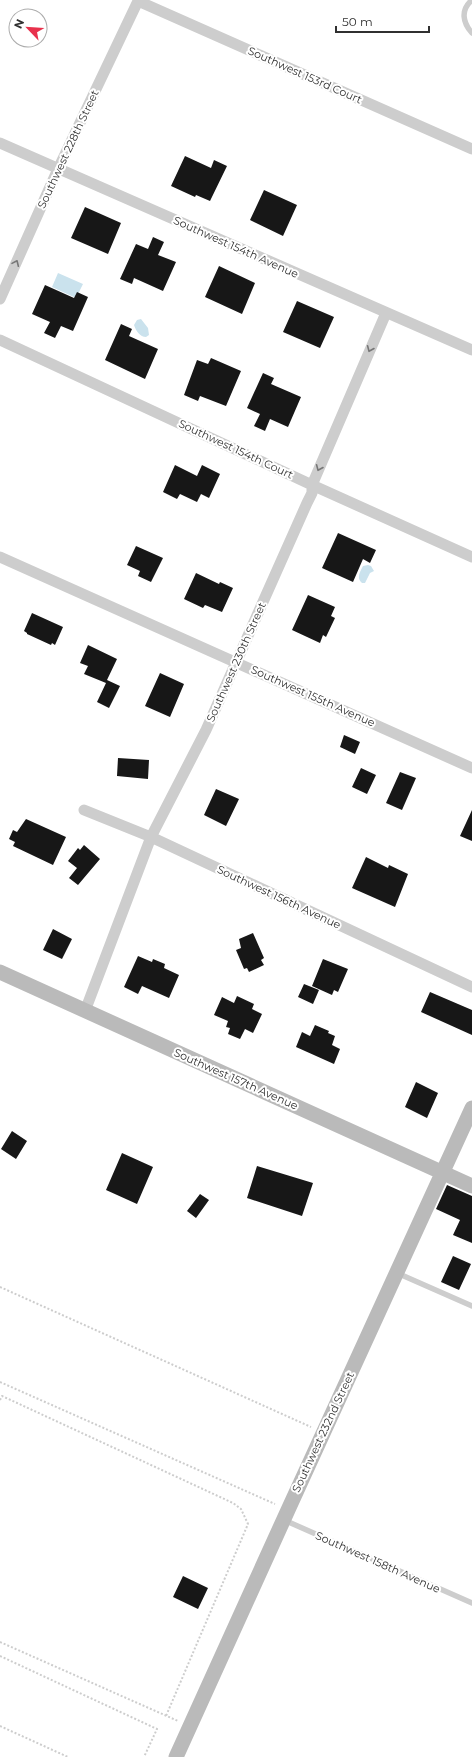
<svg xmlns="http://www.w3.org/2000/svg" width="472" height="1757" viewBox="0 0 472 1757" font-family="Montserrat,sans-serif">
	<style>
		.water { fill: #cae2ed }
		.building { fill: #171717 }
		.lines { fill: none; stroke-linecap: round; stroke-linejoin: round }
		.path { stroke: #cdcdcd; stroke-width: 2; stroke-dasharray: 2 2; stroke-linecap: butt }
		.lane { stroke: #cdcdcd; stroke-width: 5.5 }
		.street { stroke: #cdcdcd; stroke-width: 11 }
		.secondary { stroke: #bababa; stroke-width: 15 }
		.oneway { stroke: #777 }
		.labels { text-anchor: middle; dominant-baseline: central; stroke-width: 4; stroke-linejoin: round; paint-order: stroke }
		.street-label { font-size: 11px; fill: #303030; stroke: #fff }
	</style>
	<rect width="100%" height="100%" fill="#fff"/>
	<path class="water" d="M58 273 83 284 76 298 52 287Z
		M141 319 148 328 149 335 146 337C140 337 136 331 134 325L137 320Z
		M368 565 371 566 374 571 370 573 365 583H362C356 578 360 572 363 566Z"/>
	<path class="building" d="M185 156 211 168 214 160 227 166 210 201 196 195 195 197 171 186Z
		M264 190 297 205 283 236 250 220Z
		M85 207 121 223 108 254 71 238Z
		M153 237 164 242 158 255 176 262 163 291 134 278 132 284 120 279 136 244 148 249Z
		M219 266 255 283 242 314 205 297Z
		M45 285 74 298 77 292 88 297 73 331 61 326 55 338 44 333 50 322 32 314Z
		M297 301 334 317 320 348 283 332Z
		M121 324 132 329 129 336 158 349 145 379 105 360Z
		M211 358 241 371 226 406 200 396 198 401 184 395 197 360 208 364Z
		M263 373 274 378 271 384 301 397 288 427 270 419 265 431 254 426 260 414 247 408Z
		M175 465 197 476 202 465 220 474 209 498 201 494 197 502 180 494 177 499 163 492Z
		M338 533 376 550 370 563 363 559 353 582 322 568Z
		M136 546 163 558 151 582 138 576 140 571 127 565Z
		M196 573 219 584 220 582 233 588 222 612 205 605 203 608 184 599Z
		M308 595 335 607 331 616 335 618 326 637 323 635 320 643 292 630Z
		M32 613 63 627 55 645 52 643 51 645 27 634V633L24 631Z
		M88 645 117 659 107 680 120 686 109 708 97 702 106 683 84 674 88 666 80 663Z
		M160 673 184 684 170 717 145 706Z
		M344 735 360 742 355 754 340 747Z
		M118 758 149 760 148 779 117 776Z
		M361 768 376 775 367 794 352 787Z
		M400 772 416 778 402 810 386 803Z
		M216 789 239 799 226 826 204 815Z
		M472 810V841L460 836Z
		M26 819 66 837 53 865 13 846 15 842 9 839 13 830 17 832Z
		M84 845 100 859 78 885 69 878 77 868 68 861 78 848 80 850Z
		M366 857 388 868 389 865 408 874 395 907 352 888Z
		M53 929 72 939 62 959 43 950Z
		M253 933 264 958 261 960 264 965 249 972 247 968 244 969 236 950 241 948 239 939Z
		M138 956 152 962 153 959 165 964 164 968 179 975 169 998 142 986 138 994 124 987Z
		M323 959 348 969 338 992 334 990 332 995 312 986Z
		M304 984 319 990 313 1004 298 997Z
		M430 992 472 1010V1035L421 1012Z
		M237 996 254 1004 252 1009 262 1014 253 1033 245 1029 240 1039 228 1034 230 1028 226 1027 228 1021 214 1015 222 997 234 1003Z
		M315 1025 329 1031 328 1033 335 1036 332 1045 340 1049 334 1064 296 1047 302 1032 310 1036Z
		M416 1082 438 1093 427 1118 405 1107Z
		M12 1131 27 1141 16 1159 1 1149Z
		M122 1153 153 1167 137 1204 106 1190Z
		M257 1166 313 1183 302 1216 247 1198Z
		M447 1185 472 1196V1243L453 1235 460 1220 436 1209Z
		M200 1194 209 1200 196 1218 187 1211Z
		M453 1256 471 1264 459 1290 441 1282Z
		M183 1576 208 1588 198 1609 173 1597Z"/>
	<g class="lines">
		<path class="path" d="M0 1287 311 1427
			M0 1382 275 1504
			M0 1400 2 1396 233 1503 241 1509 248 1524 166 1716
			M0 1642 178 1721
			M0 1656 157 1729 144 1757
			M0 1726 68 1757"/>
		<path class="lane" d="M472 0C460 10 463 23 472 33
			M397 1273 472 1306
			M284 1520 472 1603"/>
		<path class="street" d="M0 143 472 350
			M0 299 58 169 138 1 472 149
			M0 340 312 485 472 557
			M0 557 472 768
			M84 810 151 837 472 987
			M85 1011 151 837 206 730 307 503 312 493V485L386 313"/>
		<path class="secondary" d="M0 972 472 1186
			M176 1757 288 1510 472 1108"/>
	</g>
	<defs><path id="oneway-chevron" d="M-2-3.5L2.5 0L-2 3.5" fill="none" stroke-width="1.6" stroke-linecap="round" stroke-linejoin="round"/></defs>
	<g class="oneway">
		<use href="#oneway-chevron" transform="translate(16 263) rotate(-66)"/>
		<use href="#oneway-chevron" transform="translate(370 349) rotate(113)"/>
		<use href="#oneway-chevron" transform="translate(319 468) rotate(113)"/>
	</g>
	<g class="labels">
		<g class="street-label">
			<text transform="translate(305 75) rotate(24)">Southwest 153rd Court</text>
			<text transform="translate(68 149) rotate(-65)">Southwest 228th Street</text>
			<text transform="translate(236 247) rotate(24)">Southwest 154th Avenue</text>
			<text transform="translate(236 449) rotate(25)">Southwest 154th Court</text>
			<text transform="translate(236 662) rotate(-66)">Southwest 230th Street</text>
			<text transform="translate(313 696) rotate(24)">Southwest 155th Avenue</text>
			<text transform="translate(279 897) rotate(25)">Southwest 156th Avenue</text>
			<text transform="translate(236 1079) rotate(24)">Southwest 157th Avenue</text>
			<text transform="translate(323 1432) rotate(-65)">Southwest 232nd Street</text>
			<text transform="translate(378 1562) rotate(24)">Southwest 158th Avenue</text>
		</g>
	</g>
	<g transform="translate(28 28) rotate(295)"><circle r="19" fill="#ffffff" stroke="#acacac"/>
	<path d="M0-3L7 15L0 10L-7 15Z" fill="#e8314c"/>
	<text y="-6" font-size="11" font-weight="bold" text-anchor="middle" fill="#303030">N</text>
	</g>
	<path d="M336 26v6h93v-6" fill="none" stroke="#303030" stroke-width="2"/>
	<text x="342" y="26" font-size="12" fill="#303030" stroke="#ffffff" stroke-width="3" paint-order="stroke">50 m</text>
</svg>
